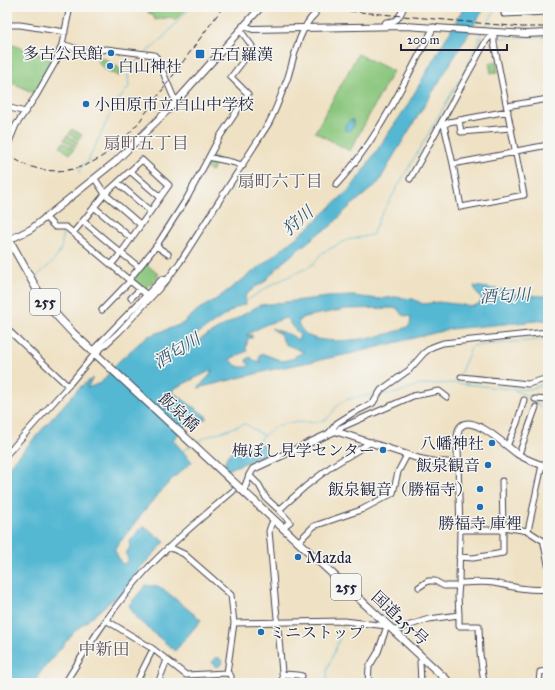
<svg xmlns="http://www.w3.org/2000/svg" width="555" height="690" viewBox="0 0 555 690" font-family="'IM FELL Great Primer','Noto Serif JP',serif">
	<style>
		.green { fill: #89c67b; stroke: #56745b }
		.water { fill: #54b8d3; stroke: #3b6d87; fill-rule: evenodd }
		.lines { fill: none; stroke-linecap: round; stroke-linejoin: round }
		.stream { stroke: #54b8d3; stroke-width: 1 }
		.minor-tunnel { stroke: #c6bba8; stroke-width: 5; stroke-dasharray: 5 2.5; stroke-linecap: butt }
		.minor-casing { stroke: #413f4f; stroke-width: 7 }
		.major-casing { stroke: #413f4f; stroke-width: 8 }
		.highway-casing { stroke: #413f4f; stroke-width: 9 }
		.minor { stroke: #fff; stroke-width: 5 }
		.major { stroke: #fff; stroke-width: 6 }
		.highway { stroke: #fff; stroke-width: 7 }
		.rail { stroke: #22223b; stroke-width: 1; stroke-dasharray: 6 3; stroke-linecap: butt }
		.poi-dot { fill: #1f6fb2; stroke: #f6f6f2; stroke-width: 1.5 }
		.labels { text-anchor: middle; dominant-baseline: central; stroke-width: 3; stroke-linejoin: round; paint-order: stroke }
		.shield { fill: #f6f6f2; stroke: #626272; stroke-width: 1 }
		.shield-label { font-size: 15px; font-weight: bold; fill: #22223b }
		.poi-label { font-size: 16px; fill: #22223b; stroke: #f6f6f2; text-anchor: end }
		.street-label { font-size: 16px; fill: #22223b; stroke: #f6f6f2 }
		.neighbourhood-label { font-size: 17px; fill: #5f5157; stroke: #f6f6f2 }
		.water-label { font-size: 17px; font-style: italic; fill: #345670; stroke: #f6f6f2 }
	</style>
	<rect width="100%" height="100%" fill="#f6f6f2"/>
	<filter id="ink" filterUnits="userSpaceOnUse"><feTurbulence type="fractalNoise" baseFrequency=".025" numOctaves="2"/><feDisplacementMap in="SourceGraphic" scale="8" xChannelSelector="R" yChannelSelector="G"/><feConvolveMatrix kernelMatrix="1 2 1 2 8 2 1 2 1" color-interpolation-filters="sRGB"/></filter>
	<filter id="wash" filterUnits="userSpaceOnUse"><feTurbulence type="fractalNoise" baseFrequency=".012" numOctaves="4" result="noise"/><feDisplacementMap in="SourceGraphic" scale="16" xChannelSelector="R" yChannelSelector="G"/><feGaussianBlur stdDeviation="0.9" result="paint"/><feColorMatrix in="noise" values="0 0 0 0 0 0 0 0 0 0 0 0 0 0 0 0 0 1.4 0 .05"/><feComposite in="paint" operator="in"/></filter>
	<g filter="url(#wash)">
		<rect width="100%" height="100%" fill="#efe1c3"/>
		<path class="green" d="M175 7H188L175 21 171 17 155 20 153 15 147 12Z
			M7 43 53 59 35 94 24 88 7 81Z
			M358 54 393 71 350 151 315 132Z
			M96 56 109 61 111 65 118 67 121 72 119 76C110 73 97 66 96 56Z
			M496 61 498 72 491 73 489 63Z
			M72 129 82 135 79 140 69 134Z
			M67 135 78 142 75 147 64 140Z
			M63 142 74 149 70 154 60 147Z
			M210 157 218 159 212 171 205 168Z
			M145 263 159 275 145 290 132 279Z"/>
		<path class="water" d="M464 7H485L394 155 379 182 346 210 330 227 319 233 283 262 263 283 255 287 245 296 246 304 237 307 185 342 197 341 260 305 328 297 353 296 379 299 395 297 413 299 423 304 438 302 473 306 480 303 482 298 477 294 474 286 502 290 520 295 548 296V320L450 329 354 353 275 369 198 388 210 375 212 370 173 389 172 392 206 416V419L191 421 173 440 192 462 171 480 148 506 114 550C118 554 118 560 123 564L126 563 128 559 126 553 130 547 129 542 143 526 165 542 139 569V571L134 577 135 578 121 595 116 597 75 631 40 673 34 683H7V469L79 388 93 378 87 388 101 383 116 364 146 337 182 324 199 309 215 300 262 265 308 228 352 187 407 106ZM397 308 402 315 411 317 410 325C394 337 334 345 314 338 306 336 302 330 298 324L300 319 304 317 346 309ZM286 318 290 321V324L300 335 298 340 291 335 271 328 280 334 285 344 304 352 295 356 296 358 282 361 264 354H260L259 359 261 361H255L250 357 246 360 247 363 251 364C245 370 234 367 230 359L247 351 246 348 248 338H252V335H246L267 324Z
			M351 120H353L354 126 350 130 346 131 345 130V125Z
			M259 443C264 445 266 447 266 452L260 457 224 471C224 448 240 445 259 443Z
			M146 585 162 588 201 620 175 651 136 618 129 605Z
			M212.5 662a4.5 4.5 0 1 1 9 0a4.5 4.5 0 1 1-9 0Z"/>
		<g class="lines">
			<path class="stream" d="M399 11 401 7
				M484 29 497 7
				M480 38H485
				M500 38 548 37
				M146 52 157 44 191 7
				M80 172C80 166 83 164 88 161L114 106 129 87 128 74 129 69 143 55
				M35 278C52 262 65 256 62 230
				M246 301 273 284 311 266 322 253 347 240 372 235 380 217 471 60 481 33
				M460 374 472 346 548 339
				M512 389 527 396 548 412
				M380 395 397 393 415 386 430 384 456 383 511 389H530L548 383
				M529 396 535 397
				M197 443 206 437 244 424 247 425 264 436C278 420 294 423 312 422 315 422 319 422 322 421 331 418 333 410 339 404 343 399 370 394 377 395
				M257 443 263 436
				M181 452 191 446
				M327 683V670L339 640 343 624"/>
		</g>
	</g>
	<g filter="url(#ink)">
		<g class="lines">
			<path class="minor-tunnel" d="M315 14 317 7"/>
			<g class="minor-casing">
				<path id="minor" d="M504 14 548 12
					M7 25H20L65 32
					M383 26 386 22C399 21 398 19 404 7
					M494 32V43L524 195 461 207 453 164 444 125 449 122 508 111
					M62 44 90 53 106 49 154 55 157 58 173 96 176 100
					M507 106 548 99
					M7 107 25 112
					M459 120 461 132 511 128
					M7 147 16 125 36 96 56 61 62 44 70 7
					M516 151 548 145
					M209 157C220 161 231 160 243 166
					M453 164 516 152
					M130 171 160 197
					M95 179 105 194 141 225
					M410 179 486 41 494 32
					M118 183 150 211
					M336 185C378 140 404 82 434 27
					M94 207 131 238
					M45 217 55 227H66L147 295
					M73 233 105 194 142 160 169 185 121 253 83 221
					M156 246 168 254
					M111 265 121 253 139 267
					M129 280 157 245 187 198 219 138 248 94 231 77 247 56 252 46 240 30
					M131 298 140 289
					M102 310 130 281
					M7 329 68 386
					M92 351 162 279 167 280
					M461 377 528 384 548 378
					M535 399 548 400
					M338 432 340 428 413 396 439 391 447 397
					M328 434 337 423 353 413 373 403 381 390 409 370 424 353 432 347 443 343 548 332
					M507 446 517 423 524 400
					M7 454 68 386 93 356 119 332 167 280 180 262 269 123C277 108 282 92 288 77 294 57 300 27 315 14
					M519 454 536 407
					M458 463 460 530 459 583C470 583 483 581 494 583 513 587 529 591 548 589
					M249 475 259 485 266 498 279 510
					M502 481 503 527
					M274 520 271 525 269 531 283 683
					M282 528 290 522 279 510 306 486 332 466 371 442
					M460 530H503
					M528 531 542 465
					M298 542 314 526 361 510 393 493 398 472 407 455
					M545 542 544 544 548 564
					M459 557 473 558 503 553V527L528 531 545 542H548
					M419 587 428 581H435L444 586H458
					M459 615V626H479L480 654 484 683
					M106 620 153 649 186 675 227 673 234 623 231 595 184 554 169 547
					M234 623 344 621 387 626 378 652 369 667 368 683
					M394 632 398 629 429 619 459 615 458 596 459 583
					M228 673 231 676V683
					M283 674 298 675 302 676
					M65 683C90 643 115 604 147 569 173 541 204 516 233 491
					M136 683 153 649
					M158 683 167 660
					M421 683 420 662 423 659
					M539 683 540 672 548 671"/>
			</g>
			<g class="major-casing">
				<path id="major" d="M243 26 253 29 405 26 526 34 548 33
					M7 241 31 229 116 161 173 105 261 7
					M243 491C247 484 248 476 253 469L335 431 420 459 435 462 458 463C458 455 456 436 459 429 469 409 509 449 519 455 528 460 538 464 548 467"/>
			</g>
			<g class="highway-casing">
				<path id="highway" d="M7 236 44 302 73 333 450 683"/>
			</g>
			<use href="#minor" class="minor"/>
			<use href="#major" class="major"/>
			<use href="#highway" class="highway"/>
			<path class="rail" d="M305 7 522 27H548
				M7 155C13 158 20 162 26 165 74 183 110 157 139 122L223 7"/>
		</g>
	</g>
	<g class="poi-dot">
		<circle cx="111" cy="53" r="4"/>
		<rect x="195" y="49" width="10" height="10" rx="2"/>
		<circle cx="110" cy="66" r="4"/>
		<circle cx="86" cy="104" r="4"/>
		<circle cx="492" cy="443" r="4"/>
		<circle cx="383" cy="450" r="4"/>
		<circle cx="488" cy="465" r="4"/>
		<circle cx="480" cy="489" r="4"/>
		<circle cx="480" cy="507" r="4"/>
		<circle cx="298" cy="557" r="4"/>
		<circle cx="261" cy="632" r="4"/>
	</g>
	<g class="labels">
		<g class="shield">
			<rect x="30" y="289" width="30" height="26" rx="3"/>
			<rect x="331" y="574" width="30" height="26" rx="3"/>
		</g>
		<g class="shield-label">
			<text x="45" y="302">255</text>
			<text x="346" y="587">255</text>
		</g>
		<g class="poi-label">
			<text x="103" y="53">多古公民館</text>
			<text x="209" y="54" text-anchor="start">五百羅漢</text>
			<text x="118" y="66" text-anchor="start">白山神社</text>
			<text x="94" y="104" text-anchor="start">小田原市立白山中学校</text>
			<text x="484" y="443">八幡神社</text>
			<text x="375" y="450">梅ぼし見学センター</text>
			<text x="480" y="465">飯泉観音</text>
			<text x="472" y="489">飯泉観音（勝福寺）</text>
			<text x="480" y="523" text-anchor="middle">勝福寺 庫裡</text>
			<text x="306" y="557" text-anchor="start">Mazda</text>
			<text x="269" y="632" text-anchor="start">ミニストップ</text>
		</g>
		<g class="street-label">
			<text transform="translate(179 412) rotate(43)">飯泉橋</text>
			<text transform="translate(400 618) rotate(43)">国道255号</text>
		</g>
		<g class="neighbourhood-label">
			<text x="146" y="143">扇町五丁目</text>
			<text x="280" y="181">扇町六丁目</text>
			<text x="104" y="649">中新田</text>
		</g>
		<g class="water-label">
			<text transform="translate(298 221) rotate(-41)">狩川</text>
			<text transform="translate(505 296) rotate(-3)">酒匂川</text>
			<text transform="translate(177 351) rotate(-31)">酒匂川</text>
		</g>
	</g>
	<rect width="555" height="690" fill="none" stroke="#f6f6f2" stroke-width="24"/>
	<path d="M401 44v6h106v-6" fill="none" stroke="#22223b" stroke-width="2"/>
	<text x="407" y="44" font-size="12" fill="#22223b" stroke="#f6f6f2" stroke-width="3" paint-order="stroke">200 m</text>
</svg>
